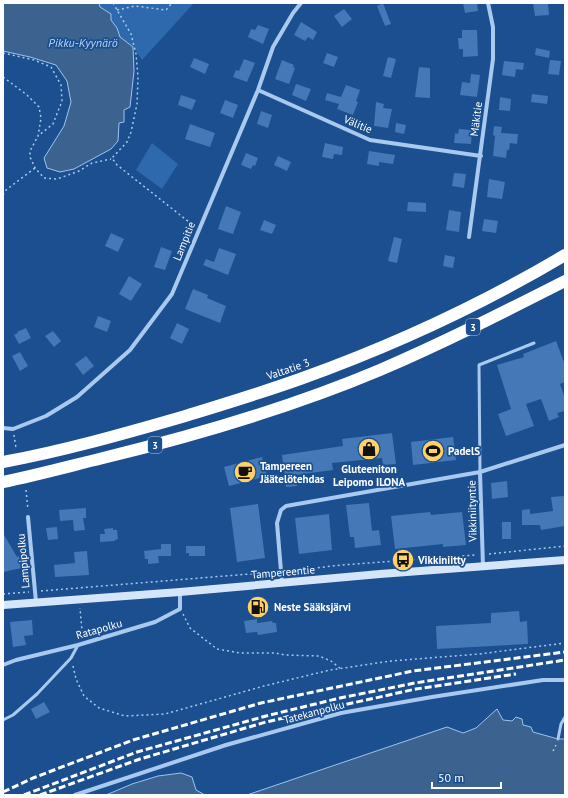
<svg xmlns="http://www.w3.org/2000/svg" width="568" height="798" viewBox="0 0 568 798" font-family="'PT Sans',sans-serif">
	<style>
		.green { fill: #2e69ad }
		.water { fill: #3c6290; stroke: #9cc4f0 }
		.building { fill: #4478b7 }
		.lines { fill: none; stroke-linecap: round; stroke-linejoin: round }
		.path { stroke: #a9c9ee; stroke-width: 1.5; stroke-dasharray: 2 3; stroke-linecap: butt }
		.lane { stroke: #a9c9ee; stroke-width: 3 }
		.street { stroke: #a9c9ee; stroke-width: 4 }
		.secondary { stroke: #d6e6fa; stroke-width: 8 }
		.highway { stroke: #fff; stroke-width: 12 }
		.rail { stroke: #fff; stroke-width: 3; stroke-dasharray: 7 3; stroke-linecap: butt }
		.labels { text-anchor: middle; dominant-baseline: central; stroke-width: 3.5; stroke-linejoin: round; paint-order: stroke }
		.shield { fill: #1b4f8f; stroke: #bbcadd; stroke-width: 1 }
		.shield-label { font-size: 10px; font-weight: bold; fill: #fff }
		.street-label { font-size: 11px; fill: #fff; stroke: #1b4f8f }
		.poi-label { font-size: 11px; font-weight: bold; fill: #fff; stroke: #1b4f8f; text-anchor: start }
		.water-label { font-size: 12px; font-style: italic; fill: #b5d3f5; stroke: #1b4f8f }
	</style>
	<rect width="100%" height="100%" fill="#1b4f8f"/>
	<path class="green" d="M99 3H194L142 60 133 47 120 37 117 28 111 20 110 14 100 7Z
		M152 143 178 164 162 189 136 170Z"/>
	<path class="water" d="M3 3H99L100 7 111 14V20L117 28 120 37 133 47 134 71 130 107 124 110V122L119 123 118 141 111 149 74 169 60 172 47 168 44 158 64 126 71 102 67 81 56 65 30 57 3 51Z
		M497 709 503 720 512 721 516 717 522 719 523 725 531 727 533 732 558 739H565V795H247L447 727 463 733 476 728Z
		M181 773 192 777 196 790 205 795H106L132 784 158 776Z"/>
	<path class="building" d="M383 3 391 24 385 26 377 6Z
		M463 3H477L478 11 465 13Z
		M533 3H548L549 15 535 16Z
		M344 9 352 19 342 27 334 16Z
		M301 22 317 32 313 40 308 37 305 41 294 35Z
		M258 25 269 29 263 44 248 37 251 29 255 30Z
		M462 30H477L478 56 463 57V49H459L458 38H462Z
		M536 48 550 51 549 58 535 55Z
		M327 53 338 57 334 67 323 63Z
		M388 57 396 59 391 78 383 76Z
		M194 58 209 64 205 74 190 67Z
		M244 59 255 63 247 82 233 77 236 70 239 71Z
		M282 60 294 65 293 67 295 68 289 84 275 79Z
		M550 60 561 61 559 75 548 74Z
		M504 61 524 63 523 70 516 69 515 77 502 75Z
		M419 67 430 68V98L415 97Z
		M471 74 480 75 477 97 460 95 462 82 470 83Z
		M296 84 311 89 306 101 292 95Z
		M346 85 360 90 356 101 358 102 353 115 337 109 339 104 325 100 327 93 341 97Z
		M532 94 548 96 547 104 531 102Z
		M181 95 196 100 192 110 178 105Z
		M500 97 511 99 510 111 499 110Z
		M225 100 238 105 233 118 220 113Z
		M376 102 384 104 383 108 392 109 388 128 374 126Z
		M261 111 272 115 268 128 257 124Z
		M396 123 406 125 404 134 395 132Z
		M190 124 215 133 210 147 185 139Z
		M494 126 502 127 501 133 518 134 517 144 510 143 509 150H507L506 158 493 156 495 136 493 135Z
		M459 129 472 130 471 144 454 143 455 133 458 134Z
		M325 143 343 147 342 155 334 154 333 159 322 157Z
		M369 151 395 155 393 164 379 162V166L367 164Z
		M246 153 258 158 255 166 253 165 251 169 241 165Z
		M278 156 291 162 287 171 274 165Z
		M454 173 466 174 464 188 452 186Z
		M489 179 505 182 502 199 487 197Z
		M408 202 426 203V212L407 211Z
		M226 206 241 212 233 234 218 229Z
		M449 210 461 212 459 232 446 230Z
		M484 219 498 221 496 233 482 231Z
		M264 220 276 225 272 234 260 230Z
		M111 233 124 239 118 252 105 246Z
		M394 237 402 239 397 263 388 261Z
		M161 247 172 251 165 270 154 267Z
		M219 248 236 254 228 275 203 265 206 259 214 262Z
		M445 255 455 257 453 268 443 266Z
		M129 276 142 284 131 301 119 294Z
		M193 289 208 295 207 298 226 306 220 323 185 309Z
		M98 316 111 321 107 332 94 327Z
		M177 323 189 329 182 344 170 338Z
		M26 328 31 338 19 344 14 335 18 333 17 332Z
		M53 331 61 341 54 347 45 336Z
		M556 341 565 365V382L560 384 565 398V411L557 413 559 417 549 421 541 399 526 404 534 426 506 436 498 414 511 409 497 365 524 357 523 354Z
		M20 352 28 366 20 371 12 356Z
		M86 356 94 366 83 375 75 364Z
		M392 433 396 464 383 465 382 458 332 463 333 470 295 475 297 486 286 487 282 455 343 446 342 439Z
		M453 437 456 460 413 465 411 442Z
		M262 457 267 476 229 486 224 467Z
		M507 481 508 497 492 499 491 483Z
		M564 496 565 526 541 530 540 525H522V510L530 509V514L553 511 551 497Z
		M369 503 372 531 379 530 381 545 355 548 354 537H350L346 505Z
		M258 504 265 558 237 562 230 508Z
		M86 508V518H83L85 530 74 531 73 520 60 521 59 510Z
		M430 512 431 515 462 512 466 545 443 547V544L395 549 391 516Z
		M329 514 332 550 299 554 295 518Z
		M502 522H511V539H502Z
		M57 527 58 539 48 540 46 528Z
		M113 528V530H117L118 539 115 540V541L100 542V534H105L104 529Z
		M3 533 17 557 19 556 22 568 3 572Z
		M161 544H171V556H158L159 563 148 564V559H145L144 551 161 549Z
		M186 546H205V556H189V553H186Z
		M87 551 89 575 55 577 54 565 75 563 74 552Z
		M519 611 520 622 527 621 528 644 437 649 436 626 491 623V613Z
		M257 619V623L272 621 273 623H276L277 632 258 635 257 632 246 633 244 621Z
		M32 620 33 635 24 636 26 645 13 647 10 622Z
		M44 702 50 712 36 719 31 709Z"/>
	<g class="lines">
		<path class="path" d="M113 3 131 34 136 54 138 77 137 104 131 132 127 142 112 158 117 165 194 226
			M117 10 135 6 166 10 172 3
			M3 53 34 60 51 67 61 85 62 101 53 124 38 136
			M3 77 27 95 39 107 41 118 38 136 30 151V157L35 168 44 178 57 179 79 171 92 163 111 159
			M3 195 6 190 35 168
			M14 435 16 448
			M26 490 28 510
			M489 554 565 546
			M288 571 342 565 475 555
			M41 591 274 572
			M3 594 29 592
			M183 614 190 628 217 649 240 653H275L285 655 319 656 331 661 341 669
			M80 638 82 631 80 608
			M73 666 76 679 84 696 99 708 125 716 165 714 264 686 330 670 391 661 479 654 565 643
			M553 751 556 745"/>
		<path class="lane" d="M480 472 479 365 534 343
			M3 720 13 715 37 694 71 658 78 645
			M558 739 561 724 565 717"/>
		<path class="street" d="M258 90 370 140 481 156
			M469 237 493 59V27L488 3
			M3 428 13 429 46 416 77 397 130 350 172 294 258 90 273 47 293 13 301 3
			M480 472 483 566
			M28 517 36 602
			M282 583 277 523 281 510 286 506 480 472 565 445
			M3 665 16 660 78 645 155 622 180 609V592
			M75 795 226 745 341 713 432 697 543 680H565"/>
		<path class="secondary" d="M3 605 180 592 380 574 565 560"/>
		<path class="highway" d="M3 462C63 451 123 434 182 417 221 405 261 393 300 379 392 346 481 305 565 255
			M3 482C37 475 70 466 103 458 197 435 290 408 380 370 443 343 504 312 565 281"/>
		<path class="rail" d="M3 792 33 778 133 740 261 703 413 671 565 652
			M24 795 137 752 266 716 340 698 415 683 565 660
			M40 795 140 759 266 722 416 689 516 674"/>
	</g>
	<defs>
		<g id="shop-disc" transform="scale(1.15)"><circle r="9.5" fill="#ffd166" stroke="#1b4f8f"/><path d="M-5-2.5h2.3a2.7 3.5 0 0 1 5.4 0H5L5.5 6h-11ZM-1.5-2.5h3a1.5 2.3 0 0 0-3 0Z" fill="#111"/></g>
		<g id="stadium-disc" transform="scale(1.15)"><circle r="9.5" fill="#ffd166" stroke="#1b4f8f"/><path d="M0-5a6.5 5 0 1 0 0 10a6.5 5 0 1 0 0-10ZM-3.5-1.8h7v3.6h-7Z" fill="#111"/></g>
		<g id="cafe-disc" transform="scale(1.15)"><circle r="9.5" fill="#ffd166" stroke="#1b4f8f"/><path d="M-5.5-4.5H6V0H3Q3 3.5 0 3.5H-2.5Q-5.5 3.5-5.5 0ZM3-3.2v2h1.7v-2ZM-6 4.5H4V6H-6Z" fill="#111"/></g>
		<g id="bus-disc" transform="scale(1.15)"><circle r="9.5" fill="#ffd166" stroke="#1b4f8f"/><path d="M-5-6H5V4H4V6H2V4H-2V6H-4V4H-5ZM-3.5-4V0h7V-4ZM-3.5 1.2v1.5H-2V1.2ZM2 1.2v1.5H3.5V1.2Z" fill="#111"/></g>
		<g id="fuel-disc" transform="scale(1.15)"><circle r="9.5" fill="#ffd166" stroke="#1b4f8f"/><path d="M-5.5-6h7V0h2V4h1.3V-2.5L3-4.5l.8-.8L6-3V5H2.5V1h-1V6h-7ZM-4.2-4.7v3.2H.2V-4.7Z" fill="#111"/></g>
	</defs>
	<g fill-rule="evenodd">
		<use href="#shop-disc" x="369" y="449"/>
		<use href="#stadium-disc" x="433" y="451"/>
		<use href="#cafe-disc" x="245" y="472"/>
		<use href="#bus-disc" x="403" y="560"/>
		<use href="#fuel-disc" x="258" y="607"/>
	</g>
	<g class="labels">
		<g class="shield">
			<rect x="466" y="319" width="14" height="16" rx="3"/>
			<rect x="148" y="437" width="14" height="16" rx="3"/>
		</g>
		<g class="shield-label">
			<text x="473" y="327">3</text>
			<text x="155" y="445">3</text>
		</g>
		<g class="street-label">
			<text transform="translate(476 119) rotate(-83)">Mäkitie</text>
			<text transform="translate(358 124) rotate(23)">Välitie</text>
			<text transform="translate(184 241) rotate(-68)">Lampitie</text>
			<text transform="translate(288 369) rotate(-19)">Valtatie 3</text>
			<text transform="translate(472 511) rotate(-91)">Vikkiniityntie</text>
			<text transform="translate(23 561) rotate(-95)">Lampipolku</text>
			<text transform="translate(283 572) rotate(-5)">Tampereentie</text>
			<text transform="translate(99 629) rotate(-16)">Ratapolku</text>
			<text transform="translate(314 712) rotate(-15)">Tatekanpolku</text>
		</g>
		<g class="poi-label">
			<text x="448" y="451">PadelS</text>
			<text x="260" y="466">Tampereen<tspan x="260" dy="13">Jäätelötehdas</tspan></text>
			<text x="369" y="469" text-anchor="middle">Gluteeniton<tspan x="369" dy="13">Leipomo ILONA</tspan></text>
			<text x="418" y="560">Vikkiniitty</text>
			<text x="274" y="607">Neste Sääksjärvi</text>
		</g>
		<g class="water-label">
			<text x="83" y="42">Pikku-Kyynärö</text>
		</g>
	</g>
	<rect width="568" height="798" fill="none" stroke="#ffffff" stroke-width="8"/>
	<path d="M432 782v6h69v-6" fill="none" stroke="#ffffff" stroke-width="2"/>
	<text x="438" y="782" font-size="12" fill="#ffffff" stroke="#1b4f8f" stroke-width="3" paint-order="stroke">50 m</text>
</svg>
